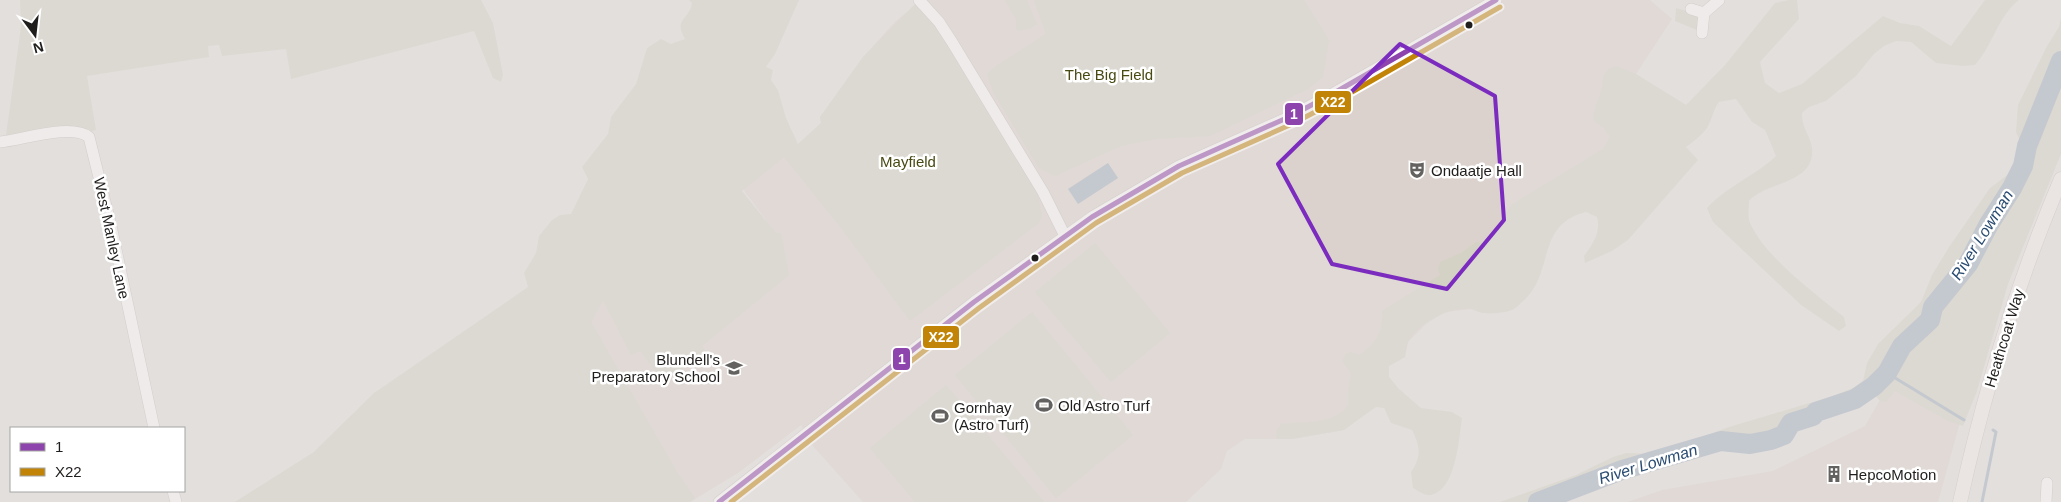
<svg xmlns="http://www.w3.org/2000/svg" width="2061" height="502" viewBox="0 0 2061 502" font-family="Helvetica,sans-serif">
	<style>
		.built { fill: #dcd2cd; fill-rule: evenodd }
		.green { fill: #d3d2c5 }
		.water { fill: #9eadbe }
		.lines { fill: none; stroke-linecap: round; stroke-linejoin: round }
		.stream { stroke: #9eadbe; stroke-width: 3 }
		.river { stroke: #9eadbe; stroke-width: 20 }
		.minor-casing { stroke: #bebbb9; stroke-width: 12 }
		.major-casing { stroke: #c0bebd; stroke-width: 15 }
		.minor { stroke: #fbfafa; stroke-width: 11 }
		.major { stroke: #f2ebeb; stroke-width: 14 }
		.bus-1-casing { stroke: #fff; stroke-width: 9 }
		.bus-2-casing { stroke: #fff; stroke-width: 9 }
		.bus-1 { stroke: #8e44ad; stroke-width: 5 }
		.bus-2 { stroke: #c18407; stroke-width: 5 }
		.marked { fill: none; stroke: #7b2cbf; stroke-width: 4; stroke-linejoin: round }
		.bus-dot { fill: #201e1c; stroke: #fff; stroke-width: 2 }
		.labels { text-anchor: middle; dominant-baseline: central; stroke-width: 5; stroke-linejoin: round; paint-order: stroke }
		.park-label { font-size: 15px; fill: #484a12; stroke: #fff }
		.poi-label { font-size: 15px; fill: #201e1c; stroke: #fff; text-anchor: start }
		.street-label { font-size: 15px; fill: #201e1c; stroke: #fff }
		.water-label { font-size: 16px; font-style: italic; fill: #294b71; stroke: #fff }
		.line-badge { stroke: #fff; stroke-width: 2 }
		.badge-label { font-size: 14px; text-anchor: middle; font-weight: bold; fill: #fff }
	</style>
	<rect width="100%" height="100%" fill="#e3dfdd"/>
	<path class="built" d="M921 0H1650L1672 19 1636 74 1686 105 1561 216 1471 309 1445 312 1426 324 1408 342 1405 357 1389 366V377L1398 388 1344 430 1292 439H1245L1227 451 1221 469 1186 502H863L813 446 801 425 738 473 690 502H235L314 452 374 393 784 157 821 123 820 117 863 57 895 22ZM743 189 766 220 680 239Z
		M1893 377 1965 404 1938 502H1628L1662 490 1773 471 1865 426Z"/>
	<path class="green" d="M20 0H481L493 23 503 75 501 82 493 78 474 31 291 79 286 49 222 56 219 45 208 46 209 57 87 76 96 130 89 132 6 135 21 27Z
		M689 0H799L775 54 766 67 773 70 771 80 778 90 786 118 798 144 821 123 820 117 863 57 915 4 936 26 1038 194 1042 216 1039 223 910 321 841 228 784 157 742 191 776 233H781L789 275 702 346 707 353 663 381 640 351 631 355 603 300 591 322 677 472 695 498 690 502H235L314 452 374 393 528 287 524 273 536 253 539 236 552 220 560 215 571 214 588 179 582 167 608 134 611 117 636 84 647 48 661 39 671 44 685 39C673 18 689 21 692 3Z
		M1005 0H1027L1037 24 1031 28 1019 31 1016 29V20Z
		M1034 0H1304L1329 40 1323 77 1308 89 1210 136 1156 139 1121 146 1055 176 1039 168 994 94 987 74 996 66 1046 34Z
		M1789 0H1797L1799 19 1760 62 1765 83 1779 93 1802 84 1883 16 1900 23 1919 26 1951 46 1985 0H2019C1998 16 1992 47 1975 65L1963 66 1936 63 1911 42 1896 41 1884 46 1874 54 1856 76 1826 101 1809 107 1802 113C1801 129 1814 139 1812 154 1810 184 1766 182 1749 201 1749 207 1748 215 1749 220 1761 254 1816 294 1844 317L1846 326 1839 331 1801 305 1713 222 1707 208C1727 186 1755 176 1776 156L1765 130 1752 122 1736 99 1719 102C1713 110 1712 120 1707 128 1701 136 1694 141 1686 147L1698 160 1628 240 1612 251 1585 263 1584 256C1593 243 1601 233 1597 217L1586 212C1534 225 1556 275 1521 303 1519 305 1515 309 1512 310 1505 313 1489 314 1482 313 1478 312 1474 310 1471 309 1448 307 1420 322 1408 342 1406 346 1406 352 1405 357L1389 366V377L1398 388 1421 408 1452 412 1462 418C1459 439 1456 490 1431 495 1425 496 1418 491 1413 488L1411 472C1422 456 1420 446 1412 430L1391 423 1384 408 1376 407 1344 430 1292 439H1277L1276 432 1281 424C1304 421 1334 426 1349 404L1348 397 1351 373 1342 361 1346 354 1351 352 1360 355C1376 344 1384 330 1382 311L1440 275 1438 269 1440 262 1461 253 1476 242 1485 243 1511 205 1603 149 1610 137 1604 128 1593 120C1594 104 1604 92 1603 76L1609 69 1616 66 1636 74 1686 105 1725 65 1775 3Z
		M1676 8 1694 13 1701 22 1699 31 1675 21Z
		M2061 18V154L2008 284 1977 391 1963 426 1948 421 1895 391 1886 402 1880 401 1868 386 1859 393 1819 406 1784 423 1778 432 1756 440 1720 439 1699 444 1627 464 1530 502H1500L1576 475 1613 457 1626 453 1651 454 1670 449 1729 427 1833 396 1853 388 1863 381 1867 363 1878 344 1921 302 1932 275 1949 247 1990 188 2018 167 2022 145 2016 132 2018 105 2047 46 2059 27Z
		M1095 243 1170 333 1111 382 1035 292Z
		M1032 312 1133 435 1056 498 955 375Z
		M946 385 1044 502H915L870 448Z"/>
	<path class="water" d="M1108 163 1118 178 1078 204 1068 189Z"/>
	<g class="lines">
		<path class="stream" d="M1887 373 1964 420
			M1982 502 1996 432 1993 430"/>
		<path class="river" d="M1538 502 1622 470 1721 441 1750 444 1771 440 1784 435 1791 423 1813 416 1816 412 1855 399 1874 386 1887 373 1902 346 1930 320 1933 307 1968 264 1989 224 2012 188 2023 166 2027 146 2061 61"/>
		<g class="minor-casing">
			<path id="minor" d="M919 0 939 22 952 42 1043 192 1065 236
				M1691 9 1704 13 1702 33
				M1704 13 1719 0
				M0 142C22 140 71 123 89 137L111 226 154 428
				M173 491 176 502
				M719 502 974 302 1092 217 1179 166 1289 117 1334 93 1496 0
				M2046 502 2047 483"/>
		</g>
		<g class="major-casing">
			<path id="major" d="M1960 502C1984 392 2017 283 2061 179"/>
		</g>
		<use href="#minor" class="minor"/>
		<use href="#major" class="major"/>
		<g class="bus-1-casing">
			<path id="bus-1" d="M719 502 974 302 1092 217 1179 166 1289 117 1334 93 1496 0"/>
		</g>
		<g class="bus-2-casing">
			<path id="bus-2" d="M731 502 979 308 1096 223 1182 173 1292 124 1338 100 1500 7"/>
		</g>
		<use href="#bus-1" class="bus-1"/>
		<use href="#bus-2" class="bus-2"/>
	</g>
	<path d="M0 0H2061V502H0ZM1400 44 1495 96 1504 220 1447 289 1332 264 1278 164Z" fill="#e3dfdd" fill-opacity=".55" fill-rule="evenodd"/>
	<path class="marked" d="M1400 44 1495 96 1504 220 1447 289 1332 264 1278 164Z"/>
	<defs>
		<g id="theatre-bare" transform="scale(1.35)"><path d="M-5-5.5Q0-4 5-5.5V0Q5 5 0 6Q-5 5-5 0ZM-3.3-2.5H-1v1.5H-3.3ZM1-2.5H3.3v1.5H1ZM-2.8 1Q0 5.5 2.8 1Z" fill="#646260" stroke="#fff" stroke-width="2.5" paint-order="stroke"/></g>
		<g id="school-bare" transform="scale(1.35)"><path d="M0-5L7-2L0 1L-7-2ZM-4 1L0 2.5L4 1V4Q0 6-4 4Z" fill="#646260" stroke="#fff" stroke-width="2.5" paint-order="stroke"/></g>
		<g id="stadium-bare" transform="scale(1.35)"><path d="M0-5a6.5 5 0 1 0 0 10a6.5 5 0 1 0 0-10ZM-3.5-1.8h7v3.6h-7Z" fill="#646260" stroke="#fff" stroke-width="2.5" paint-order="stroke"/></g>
		<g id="building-bare" transform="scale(1.35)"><path d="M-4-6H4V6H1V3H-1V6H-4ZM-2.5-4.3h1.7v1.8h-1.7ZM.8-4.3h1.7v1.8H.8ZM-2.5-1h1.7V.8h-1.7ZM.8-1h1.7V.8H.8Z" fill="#646260" stroke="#fff" stroke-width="2.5" paint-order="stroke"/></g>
	</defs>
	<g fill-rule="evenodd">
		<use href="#theatre-bare" x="1417" y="170"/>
		<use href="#school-bare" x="734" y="368"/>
		<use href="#stadium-bare" x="1044" y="405"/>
		<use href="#stadium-bare" x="940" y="416"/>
		<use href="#building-bare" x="1834" y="474"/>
	</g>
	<g class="bus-dot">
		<circle cx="1469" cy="25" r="4.5"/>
		<circle cx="1035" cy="258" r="4.5"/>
	</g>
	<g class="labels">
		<g class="park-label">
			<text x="1109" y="74">The Big Field</text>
			<text x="908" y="161">Mayfield</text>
		</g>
		<g class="poi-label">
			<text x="1431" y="170">Ondaatje Hall</text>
			<text x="720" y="359" text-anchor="end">Blundell's<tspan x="720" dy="17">Preparatory School</tspan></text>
			<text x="1058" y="405">Old Astro Turf</text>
			<text x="954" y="407">Gornhay<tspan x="954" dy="17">(Astro Turf)</tspan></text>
			<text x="1848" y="474">HepcoMotion</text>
		</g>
		<g class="street-label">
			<text transform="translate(112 238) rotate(78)">West Manley Lane</text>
			<text transform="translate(2004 338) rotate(-73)">Heathcoat Way</text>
		</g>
		<g class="water-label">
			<text transform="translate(1982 235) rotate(-58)">River Lowman</text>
			<text transform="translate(1648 464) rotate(-17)">River Lowman</text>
		</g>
	</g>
	<g class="line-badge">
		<rect x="1314" y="90" width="38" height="24" rx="5" fill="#c18407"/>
		<rect x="1284" y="102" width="20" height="24" rx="5" fill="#8e44ad"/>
		<rect x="922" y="325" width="38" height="24" rx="5" fill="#c18407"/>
		<rect x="892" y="347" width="19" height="24" rx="5" fill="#8e44ad"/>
	</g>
	<g class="badge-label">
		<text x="1333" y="107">X22</text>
		<text x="1294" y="119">1</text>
		<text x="941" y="342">X22</text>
		<text x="902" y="364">1</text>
	</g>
	<rect x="10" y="427" width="175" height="65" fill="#ffffff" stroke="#a6a5a4"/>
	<rect x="20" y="443" width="25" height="8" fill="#8e44ad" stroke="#a6a5a4"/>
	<text x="55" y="452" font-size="15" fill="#201e1c">1</text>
	<rect x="20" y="468" width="25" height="8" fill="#c18407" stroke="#a6a5a4"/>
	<text x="55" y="477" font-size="15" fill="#201e1c">X22</text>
	<g transform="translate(35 35) rotate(165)" stroke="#ffffff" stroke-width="4" paint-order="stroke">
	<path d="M0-4L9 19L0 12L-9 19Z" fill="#201e1c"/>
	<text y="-8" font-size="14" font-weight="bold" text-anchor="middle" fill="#201e1c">N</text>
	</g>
</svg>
